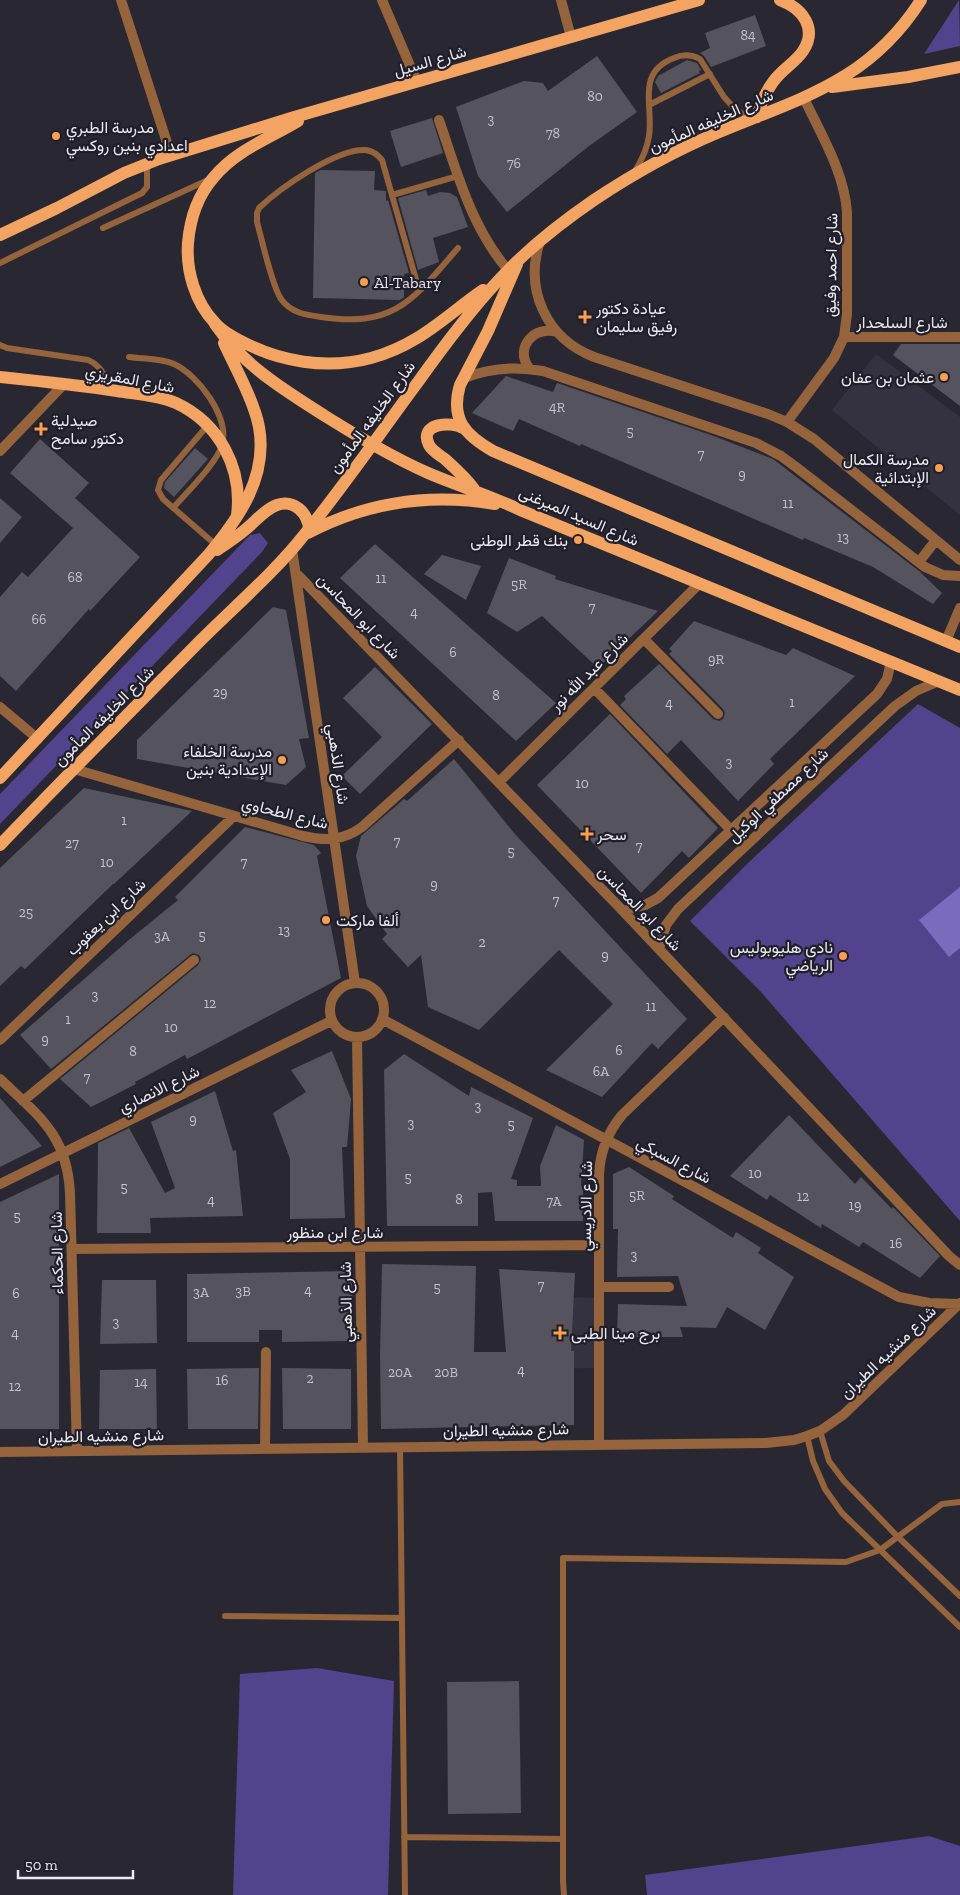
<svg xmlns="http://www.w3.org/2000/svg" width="960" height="1895" viewBox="0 0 960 1895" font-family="'Zilla Slab',Vazirmatn,serif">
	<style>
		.built { fill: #343241 }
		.green { fill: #53428c }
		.water { fill: #7b6bbd }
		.building { fill: #54535e }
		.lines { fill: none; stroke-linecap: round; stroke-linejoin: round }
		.lane { stroke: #95643d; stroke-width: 6 }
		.street { stroke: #95643d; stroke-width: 10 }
		.primary { stroke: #f3a462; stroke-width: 12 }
		.poi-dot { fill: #fa9f4f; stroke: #201e28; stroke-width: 2 }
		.labels { text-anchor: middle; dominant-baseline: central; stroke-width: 4.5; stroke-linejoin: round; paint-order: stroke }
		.number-label { font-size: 14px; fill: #c5c4cc }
		.street-label { font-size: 16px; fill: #ebeaf1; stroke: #201e28 }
		.poi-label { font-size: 16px; fill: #ebeaf1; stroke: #201e28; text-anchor: start }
	</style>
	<rect width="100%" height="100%" fill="#292832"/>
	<path class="built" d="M876 354 960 417V515L832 410Z
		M524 1296 596 1298 595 1368 526 1369Z"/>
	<path class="green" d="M959 0 960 46 924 54Z
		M260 533 268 543 262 552 0 824V794L250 535Z
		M918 704 960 728V1221L761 992 690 921 747 864Z
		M317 1668 394 1681 388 1895H233L240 1674Z
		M929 1836 960 1846V1895H647L645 1875Z"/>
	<path class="water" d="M960 887V948L949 957 919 920Z"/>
	<path class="building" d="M755 15 766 46 711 67 704 56 700 53 710 48 705 33Z
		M597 56 637 112 589 146 507 212 478 176 456 107 524 81 543 83 548 91Z
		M687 60 697 63 701 70 699 71 700 73 661 93 655 82 658 76Z
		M432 118 443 153 401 167 390 131Z
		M321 170 375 171 374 190 386 191V201L388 200 409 273 404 274V297L400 300 313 298 315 173Z
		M426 190 428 196 440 192 450 193 457 197 468 227 433 238 439 262 418 270 398 198Z
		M901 344H960V406L893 355Z
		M506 376 553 392 557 383 711 435 773 459 919 571 942 593 933 604 873 567 804 538 803 540 581 444 580 446 519 419 513 431 472 413Z
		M40 439 89 483 75 498 140 557 90 611 89 609 16 691 0 676V597L22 572 28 577 73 528 10 473Z
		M195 448 208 459 174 497 164 488 165 482Z
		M0 498 22 517 0 543Z
		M375 544 556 703 516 741 340 578Z
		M442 555 481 566 466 600 424 574Z
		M509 558 556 576 555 579 658 611 598 668 542 616 517 632 487 613Z
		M273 607 286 610 309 738 299 739 306 767 286 785 137 759V740Z
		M694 621 786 655 793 648 855 676 770 759 774 764 738 801 681 740 667 754 620 705 626 699 624 696 659 664 713 719 719 721 723 719 725 713 723 709 669 654 672 651 669 649Z
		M375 667 432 724 360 794 342 776 382 737 343 698Z
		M610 714 718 828 689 858 682 851 641 893 537 785Z
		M454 759 514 833 687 1019 658 1049 652 1043 602 1097 546 1070 613 1004 559 950 479 1030 428 1007 421 955 408 967 382 939 387 934 367 906 356 856 361 836 404 799 407 801Z
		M84 788 192 811 114 884H113L25 969 21 966 0 986V868Z
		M245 827 314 845 321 853 317 856 341 978 187 1059 185 1055 135 1082 136 1084 91 1107 60 1079 198 965 201 959 199 955 193 953 190 955 51 1069 20 1035 130 939 178 900 175 897Z
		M332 1051 351 1099 347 1147H342L345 1218 290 1219V1159L273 1113 306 1092 291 1070Z
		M404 1054 469 1096 471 1087 533 1118 511 1179 517 1180V1186H541L540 1166 556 1125 584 1140 581 1186H583V1221H495L492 1192 478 1193V1226H387L384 1070Z
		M215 1091 233 1151 236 1150 243 1216 150 1218 151 1233H97L98 1143 129 1128 165 1193 175 1188 151 1122Z
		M0 1098 42 1146 0 1167Z
		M789 1115 855 1184 861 1177 892 1209 893 1207 940 1256 920 1278 863 1242 859 1247 822 1224 821 1228 770 1195 767 1200 730 1176Z
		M629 1167 674 1196 672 1199 733 1238 736 1232 761 1248 758 1253 794 1277 765 1330 727 1307 716 1328 680 1327 683 1337H617L618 1304 687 1306 678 1276 617 1277 618 1229H613V1174Z
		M59 1174V1429H0V1202Z
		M382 1264 476 1266 474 1352H506L499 1269 575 1273 571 1351H574V1425L381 1429 380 1355Z
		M352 1271 353 1341 282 1342V1330H259V1342H187V1274Z
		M102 1280H156L157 1343 100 1344Z
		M259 1368 258 1429H188L187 1369Z
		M282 1368 351 1369V1429H283Z
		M156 1369 157 1429H99L100 1370Z
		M519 1681 521 1813 448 1814 447 1682Z"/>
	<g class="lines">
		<path class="lane" d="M649 105 710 74
			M635 171C642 160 647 149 649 136 654 106 635 73 674 58 683 54 691 54 700 59L724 97 734 108 750 119
			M392 195 458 176
			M103 228 208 180
			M0 263 142 193 147 187V163
			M419 290 382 160C378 155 373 151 366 150 337 148 280 188 259 208L257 213V222C262 240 272 286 281 299 291 313 306 315 321 317 395 328 413 300 458 248
			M0 345 7 348 88 360C102 366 105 377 110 390
			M129 357C143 359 161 358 174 364 198 375 230 417 222 445 217 463 186 493 173 508
			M208 425 161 480 158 490 163 499 216 545
			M820 1431 829 1461 844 1481 897 1536 960 1596
			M807 1436 813 1461 825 1489 842 1513 960 1627
			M400 1446 405 1895
			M225 1616 402 1618
			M404 1837 563 1839
			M564 1895 563 1881V1558L846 1562 880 1550 942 1504 960 1502"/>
		<path class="street" d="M121 0 171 155
			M382 0 417 82
			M561 0 571 37
			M439 120C457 172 471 227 508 270
			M540 241C524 290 546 338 594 357L768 414 787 422 814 439 960 560
			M844 337H960
			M529 368C514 348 534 325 557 332
			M464 378C490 368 516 366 543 371L756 443 781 456 796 467 925 567 943 575 960 576
			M787 422 834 358 844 337 847 314V212C844 171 821 135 804 98
			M0 451 64 384
			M292 549 355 983
			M919 562 936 540
			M296 573 623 911 949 1256 960 1265
			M644 639 718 714
			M946 641 960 608
			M594 688 731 830
			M0 707 38 739
			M74 769 303 836C325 841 343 841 362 827L459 740
			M499 782 700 583
			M623 911 645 905 658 898 877 694 887 679 891 661
			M659 949 666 925 678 909 895 706 916 691 939 681
			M330 1010a27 27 0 1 1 54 0a27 27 0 1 1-54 0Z
			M382 1019 899 1297 929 1303 959 1304
			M357 1037 363 1447
			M0 1040 234 816
			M0 1079C39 1116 67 1135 70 1193L77 1451
			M23 1101 194 960
			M0 1184 331 1021
			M72 1249 599 1245
			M599 1287H669
			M599 1444V1175C600 1152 607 1133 622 1115L724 1017
			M265 1449 266 1352
			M0 1452 766 1443 794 1440 807 1436 820 1431 843 1415 960 1303"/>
		<path class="primary" d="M832 87 908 77 960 67
			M757 117C760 105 765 93 773 82 781 70 795 63 803 51 818 28 802 8 780 0
			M298 121C270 138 236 150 214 177 198 195 190 219 188 243 186 271 195 302 215 323 221 330 231 336 239 340 279 362 327 370 371 358 419 345 444 317 483 290
			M0 235 57 208 124 173 159 159 291 118 699 0
			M517 264 488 331 460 385C450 419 465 435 493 451L960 647
			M215 324C245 367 283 389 325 416 359 437 392 457 428 473 458 486 490 495 520 510L960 690
			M0 377C39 381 78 385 117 391 136 394 158 395 176 403 219 423 243 468 237 515
			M463 428C451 421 418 423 429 445 432 451 441 456 446 460 456 469 466 478 474 489
			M308 533C367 502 430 493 495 504
			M217 550C227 543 237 537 246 529 255 522 265 509 277 505 294 499 308 513 309 529
			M0 778 209 554C239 518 268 477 259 427 254 401 235 367 224 343
			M0 845C66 776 134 708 201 640 234 607 275 572 304 535 344 486 380 433 418 382 443 347 468 313 497 282 525 251 559 224 594 200 633 174 674 151 717 133 800 98 869 82 921 0"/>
	</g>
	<g class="poi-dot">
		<circle cx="56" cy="136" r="5"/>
		<circle cx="364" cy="282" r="5"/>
		<path d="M582.5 309.5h5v5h5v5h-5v5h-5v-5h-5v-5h5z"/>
		<circle cx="944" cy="377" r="5"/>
		<path d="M38.5 421.5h5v5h5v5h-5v5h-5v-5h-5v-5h5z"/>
		<circle cx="939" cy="468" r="5"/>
		<circle cx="578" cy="540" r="5"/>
		<circle cx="282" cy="760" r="5"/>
		<path d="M584.5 826.5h5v5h5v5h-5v5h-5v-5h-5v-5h5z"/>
		<circle cx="326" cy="920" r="5"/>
		<circle cx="843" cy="956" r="5"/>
		<path d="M557.5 1325.5h5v5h5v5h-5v5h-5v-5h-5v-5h5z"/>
	</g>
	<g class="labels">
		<g class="number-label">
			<text x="748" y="35">84</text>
			<text x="595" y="96">80</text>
			<text x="491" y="119">3</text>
			<text x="553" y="133">78</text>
			<text x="514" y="163">76</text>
			<text x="557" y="407">4R</text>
			<text x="630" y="431">5</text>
			<text x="701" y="454">7</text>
			<text x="742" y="474">9</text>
			<text x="788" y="503">11</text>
			<text x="843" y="537">13</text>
			<text x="75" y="577">68</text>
			<text x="381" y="578">11</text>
			<text x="519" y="584">5R</text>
			<text x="592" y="607">7</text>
			<text x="414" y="612">4</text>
			<text x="39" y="619">66</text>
			<text x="453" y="652">6</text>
			<text x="716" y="659">9R</text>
			<text x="220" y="692">29</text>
			<text x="496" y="695">8</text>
			<text x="792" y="702">1</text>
			<text x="669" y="703">4</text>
			<text x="729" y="762">3</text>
			<text x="582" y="783">10</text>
			<text x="124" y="820">1</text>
			<text x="397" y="841">7</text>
			<text x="72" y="843">27</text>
			<text x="639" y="846">7</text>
			<text x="511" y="851">5</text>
			<text x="107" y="862">10</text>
			<text x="244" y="862">7</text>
			<text x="434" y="884">9</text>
			<text x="556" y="900">7</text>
			<text x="26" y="912">25</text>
			<text x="284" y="930">13</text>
			<text x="202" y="935">5</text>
			<text x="162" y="936">3A</text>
			<text x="482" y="942">2</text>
			<text x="605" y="955">9</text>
			<text x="95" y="995">3</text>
			<text x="210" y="1003">12</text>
			<text x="651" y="1006">11</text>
			<text x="68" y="1019">1</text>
			<text x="171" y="1027">10</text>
			<text x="45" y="1039">9</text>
			<text x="619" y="1050">6</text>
			<text x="133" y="1051">8</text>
			<text x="601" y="1071">6A</text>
			<text x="87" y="1077">7</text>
			<text x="478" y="1106">3</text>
			<text x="193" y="1119">9</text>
			<text x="411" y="1123">3</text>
			<text x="511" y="1124">5</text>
			<text x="755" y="1173">10</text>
			<text x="408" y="1177">5</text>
			<text x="124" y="1187">5</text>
			<text x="637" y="1195">5R</text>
			<text x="803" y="1196">12</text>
			<text x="459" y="1199">8</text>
			<text x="211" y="1200">4</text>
			<text x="554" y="1201">7A</text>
			<text x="855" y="1205">19</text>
			<text x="17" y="1216">5</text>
			<text x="896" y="1243">16</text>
			<text x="634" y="1255">3</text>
			<text x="541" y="1285">7</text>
			<text x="437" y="1287">5</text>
			<text x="308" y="1290">4</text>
			<text x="243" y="1291">3B</text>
			<text x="201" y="1292">3A</text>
			<text x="16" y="1293">6</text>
			<text x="116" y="1322">3</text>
			<text x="15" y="1333">4</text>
			<text x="521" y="1370">4</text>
			<text x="400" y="1372">20A</text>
			<text x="446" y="1372">20B</text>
			<text x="310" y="1378">2</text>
			<text x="222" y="1380">16</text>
			<text x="141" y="1382">14</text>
			<text x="15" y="1386">12</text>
		</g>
		<g class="street-label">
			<text transform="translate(430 61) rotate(-16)">شارع السيل</text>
			<text transform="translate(711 121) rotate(-24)">شارع الخليفه المأمون</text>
			<text transform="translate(831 265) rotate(-89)">شارع احمد وفيق</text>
			<text x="902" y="322">شارع السلحدار</text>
			<text transform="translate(130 379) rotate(11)">شارع المقريزي</text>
			<text transform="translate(372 417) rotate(-54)">شارع الخليفه المأمون</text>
			<text transform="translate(579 516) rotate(23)">شارع السيد الميرغنى</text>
			<text transform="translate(359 616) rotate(46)">شارع ابو المحاسن</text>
			<text transform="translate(589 672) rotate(-45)">شارع عبد الله نور</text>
			<text transform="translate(104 716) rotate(-45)">شارع الخليفه المأمون</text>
			<text transform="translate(338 764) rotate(82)">شارع الذهبي</text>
			<text transform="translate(778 795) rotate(-43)">شارع مصطفي الوكيل</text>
			<text transform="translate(285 813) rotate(14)">شارع الطحاوي</text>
			<text transform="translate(640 908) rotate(46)">شارع ابو المحاسن</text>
			<text transform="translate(106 917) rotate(-44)">شارع ابن يعقوب</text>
			<text transform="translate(159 1089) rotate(-26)">شارع الانصاري</text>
			<text transform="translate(674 1160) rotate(28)">شارع السبكي</text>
			<text transform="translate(586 1206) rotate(-89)">شارع الادريسي</text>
			<text x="335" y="1232">شارع ابن منظور</text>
			<text transform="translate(57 1253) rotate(-91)">شارع الحكماء</text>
			<text transform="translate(346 1302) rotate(-91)">شارع الذهبي</text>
			<text transform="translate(888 1352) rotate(-44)">شارع منشيه الطيران</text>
			<text transform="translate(506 1430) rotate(-1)">شارع منشيه الطيران</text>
			<text transform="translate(101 1436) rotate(-1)">شارع منشيه الطيران</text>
		</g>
		<g class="poi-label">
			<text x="66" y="127">مدرسة الطبري<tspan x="66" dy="18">اعدادي بنين روكسي</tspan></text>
			<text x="374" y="282">Al-Tabary</text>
			<text x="596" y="308">عيادة دكتور<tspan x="596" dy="18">رفيق سليمان</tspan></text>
			<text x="934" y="377" text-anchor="end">عثمان بن عفان</text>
			<text x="51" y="420">صيدلية<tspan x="51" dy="18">دكتور سامح</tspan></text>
			<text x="929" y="459" text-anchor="end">مدرسة الكمال<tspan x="929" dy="18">الإبتدائية</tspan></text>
			<text x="568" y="540" text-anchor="end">بنك قطر الوطنى</text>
			<text x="272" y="751" text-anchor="end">مدرسة الخلفاء<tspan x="272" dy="18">الإعدادية بنين</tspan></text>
			<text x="597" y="834">سحر</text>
			<text x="336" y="920">ألفا ماركت</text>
			<text x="833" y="947" text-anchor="end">نادي هليوبوليس<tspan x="833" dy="18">الرياضي</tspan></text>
			<text x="571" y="1333">برج مينا الطبى</text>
		</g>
	</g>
	<path d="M18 1870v8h115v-8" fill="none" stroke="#ebeaf1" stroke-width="2.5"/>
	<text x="25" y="1870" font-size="15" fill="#ebeaf1" stroke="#201e28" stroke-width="4" paint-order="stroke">50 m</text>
</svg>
